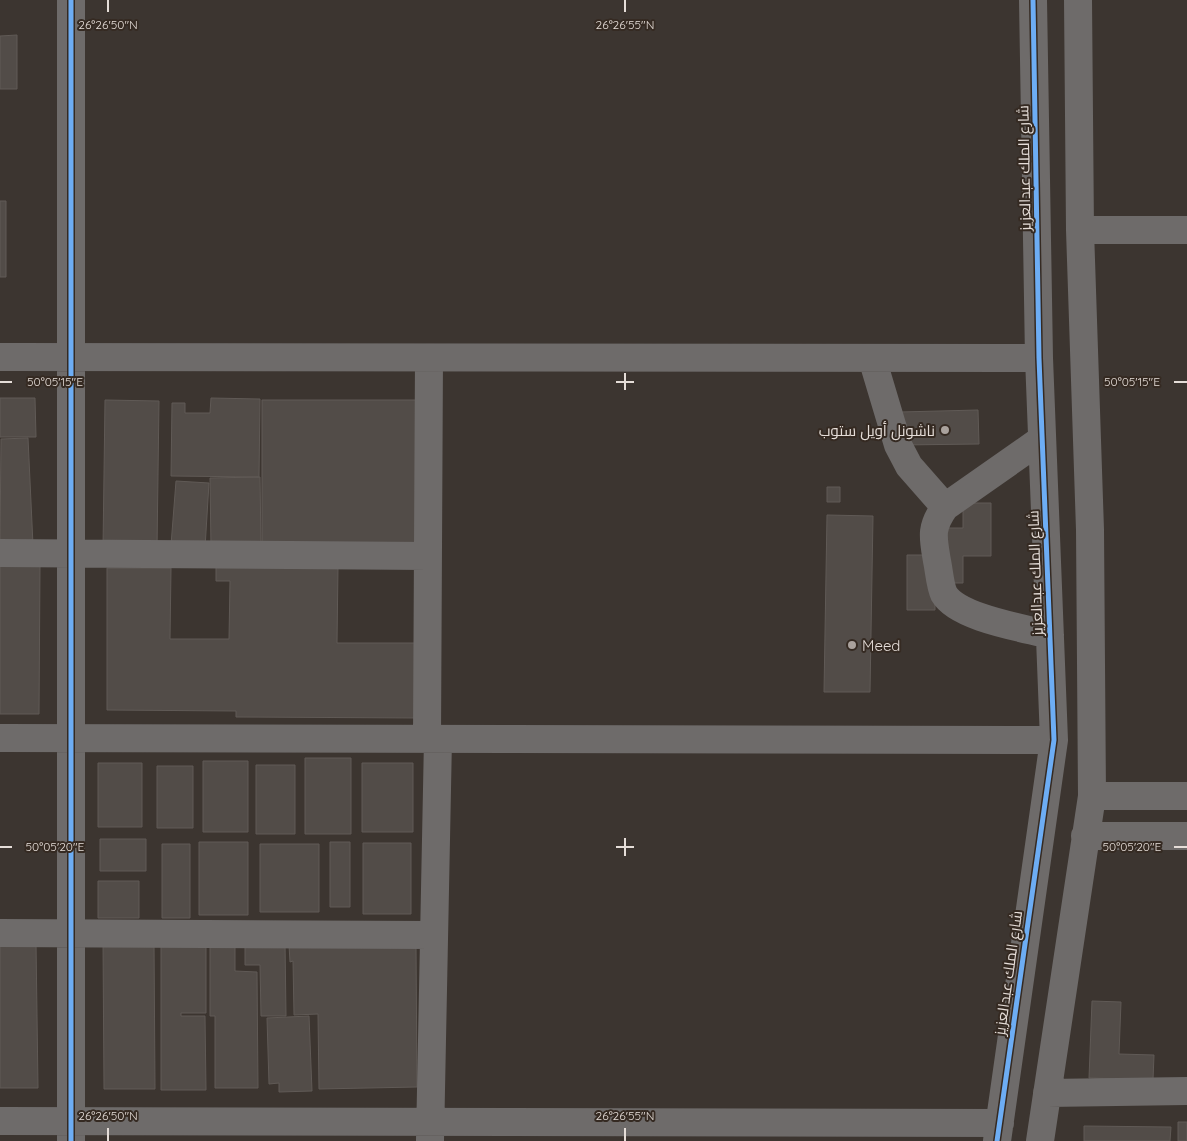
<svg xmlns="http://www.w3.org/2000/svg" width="1187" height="1141" viewBox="0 0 1187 1141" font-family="Quicksand,Cairo,sans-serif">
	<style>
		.building { fill: #524c48; stroke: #605a56 }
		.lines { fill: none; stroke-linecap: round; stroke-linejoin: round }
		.minor { stroke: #6e6b6a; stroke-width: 28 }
		.cycleway-casing { stroke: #352a22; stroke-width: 8 }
		.cycleway { stroke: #6dadf4; stroke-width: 5 }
		.ticks { fill: none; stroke: #e5ddd8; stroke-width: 2 }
		.poi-dot { fill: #aaa29d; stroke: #352a22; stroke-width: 2 }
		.labels { text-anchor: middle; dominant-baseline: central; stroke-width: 4; stroke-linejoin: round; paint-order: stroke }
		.street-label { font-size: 15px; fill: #e5ddd8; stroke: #352a22 }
		.poi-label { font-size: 15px; fill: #e5ddd8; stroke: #352a22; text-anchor: end }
		.ticks-label { font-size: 12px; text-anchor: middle; fill: #e5ddd8; stroke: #352a22; stroke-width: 4; stroke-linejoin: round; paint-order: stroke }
	</style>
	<rect width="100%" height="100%" fill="#3c3530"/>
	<path class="building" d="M17 35V89H0V36Z
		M0 201H6V277H0Z
		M0 398H35L36 437H0Z
		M211 398 260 399 259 477 171 476 172 403H185V413H210Z
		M105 400 159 401 157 549 103 548Z
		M262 400H417V549L262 550Z
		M978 410 979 444 901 445 900 412Z
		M28 438 33 545 0 546 1 439Z
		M260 477 261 547 211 548 210 478Z
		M176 481 209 483 205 548 171 545Z
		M827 487H840V502H827Z
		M963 503H991V556H963V583H935V610H907V555H935V528H963Z
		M827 515 873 516 870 692H824Z
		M0 564H40L39 714H0Z
		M216 566H338L337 643H419V718L236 717V711L107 710V568H171L170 639H229L230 581H216Z
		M305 758H351V834H305Z
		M203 761H248V832H203Z
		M98 763H142V827H98Z
		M362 763H413V832H362Z
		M256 765H295V834H256Z
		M157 766H193V828H157Z
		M100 839H146V871H100Z
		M199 842H248V915H199Z
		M330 842H350V907H330Z
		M363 843H411V914H363Z
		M162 844H190V918H162Z
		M260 844H319V912H260Z
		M98 881H139V918H98Z
		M161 940H206V1013H181V1016H205L206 1090H161Z
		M103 941H154L155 1089H104Z
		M36 942 38 1088H0V943Z
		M210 942H235V971L257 972 258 1088H215V1016H210Z
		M285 942 286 1016H261L260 965H245V943Z
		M416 944 417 1087 319 1089 318 1014 294 1015 293 961 290 962 289 945Z
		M1092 1001 1121 1002 1119 1054 1154 1055 1153 1080 1089 1078Z
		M309 1016 312 1091 279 1092V1083L269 1084 267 1018Z
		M1178 1122H1187V1141H1178Z
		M1084 1126 1171 1127 1170 1141H1084Z"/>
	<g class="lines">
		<path class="minor" d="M1080 230H1187
			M0 357 1039 358
			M872 358 898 445 909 466 945 507
			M1042 439 945 507C930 528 933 537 937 561 939 570 940 586 944 594 958 618 1024 628 1050 635
			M0 553 428 556
			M0 738 1054 740
			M427 738 429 358
			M1092 796H1187
			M1085 836H1187
			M0 933 432 935
			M1047 1093 1187 1091
			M0 1121 1000 1123
			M430 1140 438 739
			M71 1141V0
			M997 1141 1054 740 1039 358 1033 0
			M1040 1141 1092 796 1090 530 1080 230 1078 0"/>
		<g class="cycleway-casing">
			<path id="cycleway" d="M71 1141V0
				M997 1141 1054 740 1039 358 1033 0"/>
		</g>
		<use href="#cycleway" class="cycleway"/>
	</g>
	<path class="ticks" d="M108 0V12M625 0V12M625 373V390M0 382H12M616 382H634M1174 382H1187M625 838V856M0 847H12M616 847H634M1174 847H1187M108 1128V1141M625 1128V1141"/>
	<g class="poi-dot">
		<circle cx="945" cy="430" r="5"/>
		<circle cx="852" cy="645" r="5"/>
	</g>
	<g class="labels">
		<g class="street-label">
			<text transform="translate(1024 168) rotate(-91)">شارع الملك عبدالعزيز</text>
			<text transform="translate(1035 573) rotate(-92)">شارع الملك عبدالعزيز</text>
			<text transform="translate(1008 973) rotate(-82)">شارع الملك عبدالعزيز</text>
		</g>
		<g class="poi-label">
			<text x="935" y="430">ناشونل أويل ستوب</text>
			<text x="862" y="645" text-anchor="start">Meed</text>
		</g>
	</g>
	<g class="ticks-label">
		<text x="108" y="29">26°26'50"N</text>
		<text x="625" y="29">26°26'55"N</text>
		<text x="1132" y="386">50°05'15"E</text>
		<text x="55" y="386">50°05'15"E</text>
		<text x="55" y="851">50°05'20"E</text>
		<text x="1132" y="851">50°05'20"E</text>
		<text x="108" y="1120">26°26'50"N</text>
		<text x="625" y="1120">26°26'55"N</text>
	</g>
</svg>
